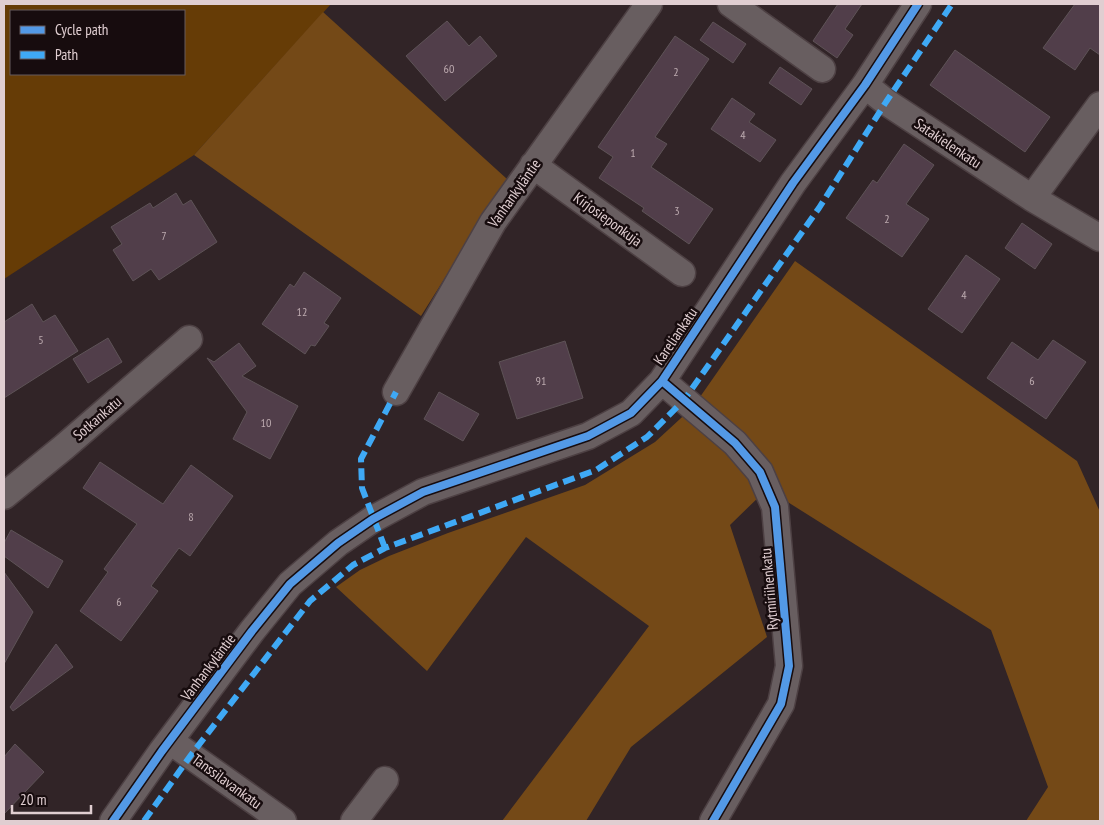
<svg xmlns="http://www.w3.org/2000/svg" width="1104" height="825" viewBox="0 0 1104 825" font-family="'PT Sans Narrow',sans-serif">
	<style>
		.green { fill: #663c06; fill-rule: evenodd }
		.forest { fill: #744917 }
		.building { fill: #513e4a; stroke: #5e5357 }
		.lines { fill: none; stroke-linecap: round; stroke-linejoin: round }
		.minor-casing { stroke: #4d4043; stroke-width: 29 }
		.minor { stroke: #685e60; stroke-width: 26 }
		.quiet { stroke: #3fa9f5; stroke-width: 6; stroke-dasharray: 12 6; stroke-linecap: butt }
		.cycleway-casing { stroke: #170c0e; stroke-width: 11 }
		.cycleway { stroke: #5399e6; stroke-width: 8 }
		.labels { text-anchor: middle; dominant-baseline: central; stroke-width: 5; stroke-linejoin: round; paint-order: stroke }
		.number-label { font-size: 12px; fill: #bcaaaf }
		.street-label { font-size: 15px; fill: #e0ced1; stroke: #170c0e }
	</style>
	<rect width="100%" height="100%" fill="#312427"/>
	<path class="green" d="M4 4H331L194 155 4 279ZM11 11H184V74H11Z"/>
	<path class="forest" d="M323 12 507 179 421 316 194 155Z
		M795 261 1077 461 1100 512V821H1026L1048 787 991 630 767 489 730 525 767 637 631 747 586 821H502L649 626 526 537 427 671 336 587 360 570 389 556 448 533 585 485 655 442 693 407Z"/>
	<path class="building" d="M838 4H862L845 29 853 35 837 58 813 41Z
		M1075 4H1100V55L1090 48 1075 70 1043 48Z
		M447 21 469 46 480 36 497 56 445 101 406 56Z
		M713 22 746 44 733 63 700 40Z
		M675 36 709 59 655 137 667 144 651 167 713 209 689 244 642 211 644 208 599 178 613 157 598 147Z
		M955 50 1050 117 1025 152 930 85Z
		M780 67 812 89 801 105 769 83Z
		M732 98 755 114 749 122 776 140 760 162 711 129Z
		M904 144 934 165 906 204 929 219 902 257 846 218 873 180 877 183Z
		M176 193 183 205 191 200 217 242 159 280 151 269 133 281 113 250 122 244 111 227 150 203 153 208Z
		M1022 223 1052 244 1035 269 1005 248Z
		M966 255 1000 279 962 333 928 309Z
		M304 272 341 298 324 323 329 326 315 346 311 345 305 354 262 324 290 284 294 287Z
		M32 304 43 322 55 315 78 351 4 398V322Z
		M108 338 122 362 88 383 73 359Z
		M1053 340 1086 362 1046 419 987 378 1012 342 1038 360Z
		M565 341 583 398 517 419 499 362Z
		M239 343 256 366 242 376 298 406 270 459 233 439 247 412 207 358 214 362Z
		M439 392 479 414 463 441 424 419Z
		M100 462 163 504 191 465 233 496 190 556 179 548 151 586 158 591 121 641 80 611 108 572 104 569 137 524 83 488Z
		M11 530 63 561 48 588 4 556V543Z
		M4 572 33 612 4 664Z
		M56 644 73 667 13 711 10 707Z
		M15 744 44 772 4 814V757Z"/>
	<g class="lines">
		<g class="minor-casing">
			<path id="minor" d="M731 4 822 69
				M865 85 886 102 1032 198 1100 238
				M533 165 682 273
				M1032 198 1100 105
				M662 381 735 443 760 472 775 507 789 666 781 704 713 821
				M396 392 493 222 649 4
				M4 496 64 447 189 339
				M170 741 283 821
				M113 821 162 751 252 631 290 584 338 543 373 519 423 492 588 436 631 413 662 381 793 183 865 85 918 4
				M354 821 385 780"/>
		</g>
		<use href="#minor" class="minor"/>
		<path class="quiet" d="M385 548 362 488 361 459 396 392
			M144 821 191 755 310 601 353 565 385 548 596 470 647 437 684 400 819 208 886 102 952 4"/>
		<g class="cycleway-casing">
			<path id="cycleway" d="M662 381 735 443 760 472 775 507 789 666 781 704 713 821
				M113 821 162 751 252 631 290 584 338 543 373 519 423 492 588 436 631 413 662 381 793 183 865 85 918 4"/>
		</g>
		<use href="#cycleway" class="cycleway"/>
	</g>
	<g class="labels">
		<g class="number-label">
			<text x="449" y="68">60</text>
			<text x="676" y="71">2</text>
			<text x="743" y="134">4</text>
			<text x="633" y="152">1</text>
			<text x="677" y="210">3</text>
			<text x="887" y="218">2</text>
			<text x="164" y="235">7</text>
			<text x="964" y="294">4</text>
			<text x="302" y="311">12</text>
			<text x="41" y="339">5</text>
			<text x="541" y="380">91</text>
			<text x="1032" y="380">6</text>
			<text x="266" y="422">10</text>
			<text x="191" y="516">8</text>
			<text x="119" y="601">6</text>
		</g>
		<g class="street-label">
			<text transform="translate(948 143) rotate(34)">Satakielenkatu</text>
			<text transform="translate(514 193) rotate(-55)">Vanhankyläntie</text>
			<text transform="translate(608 219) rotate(36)">Kirjosieponkuja</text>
			<text transform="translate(675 336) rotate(-56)">Kareliankatu</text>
			<text transform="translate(97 418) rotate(-41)">Sotkankatu</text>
			<text transform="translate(769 589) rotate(-95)">Rytmiriihenkatu</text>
			<text transform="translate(208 667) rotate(-53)">Vanhankyläntie</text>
			<text transform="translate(227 781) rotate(36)">Tanssilavankatu</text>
		</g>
	</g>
	<rect width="1104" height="825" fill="none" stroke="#e0ced1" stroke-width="10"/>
	<rect x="10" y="10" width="175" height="65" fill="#170c0e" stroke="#675a5c"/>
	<rect x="20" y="26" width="25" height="8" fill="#5399e6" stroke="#675a5c"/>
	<text x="55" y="35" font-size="15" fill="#e0ced1">Cycle path</text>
	<rect x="20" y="51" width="25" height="8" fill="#3fa9f5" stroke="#675a5c"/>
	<text x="55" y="60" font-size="15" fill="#e0ced1">Path</text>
	<path d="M12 805v8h79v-8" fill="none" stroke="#e0ced1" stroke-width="2.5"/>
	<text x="20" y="805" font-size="15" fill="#e0ced1" stroke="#170c0e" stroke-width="4" paint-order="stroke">20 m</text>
</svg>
